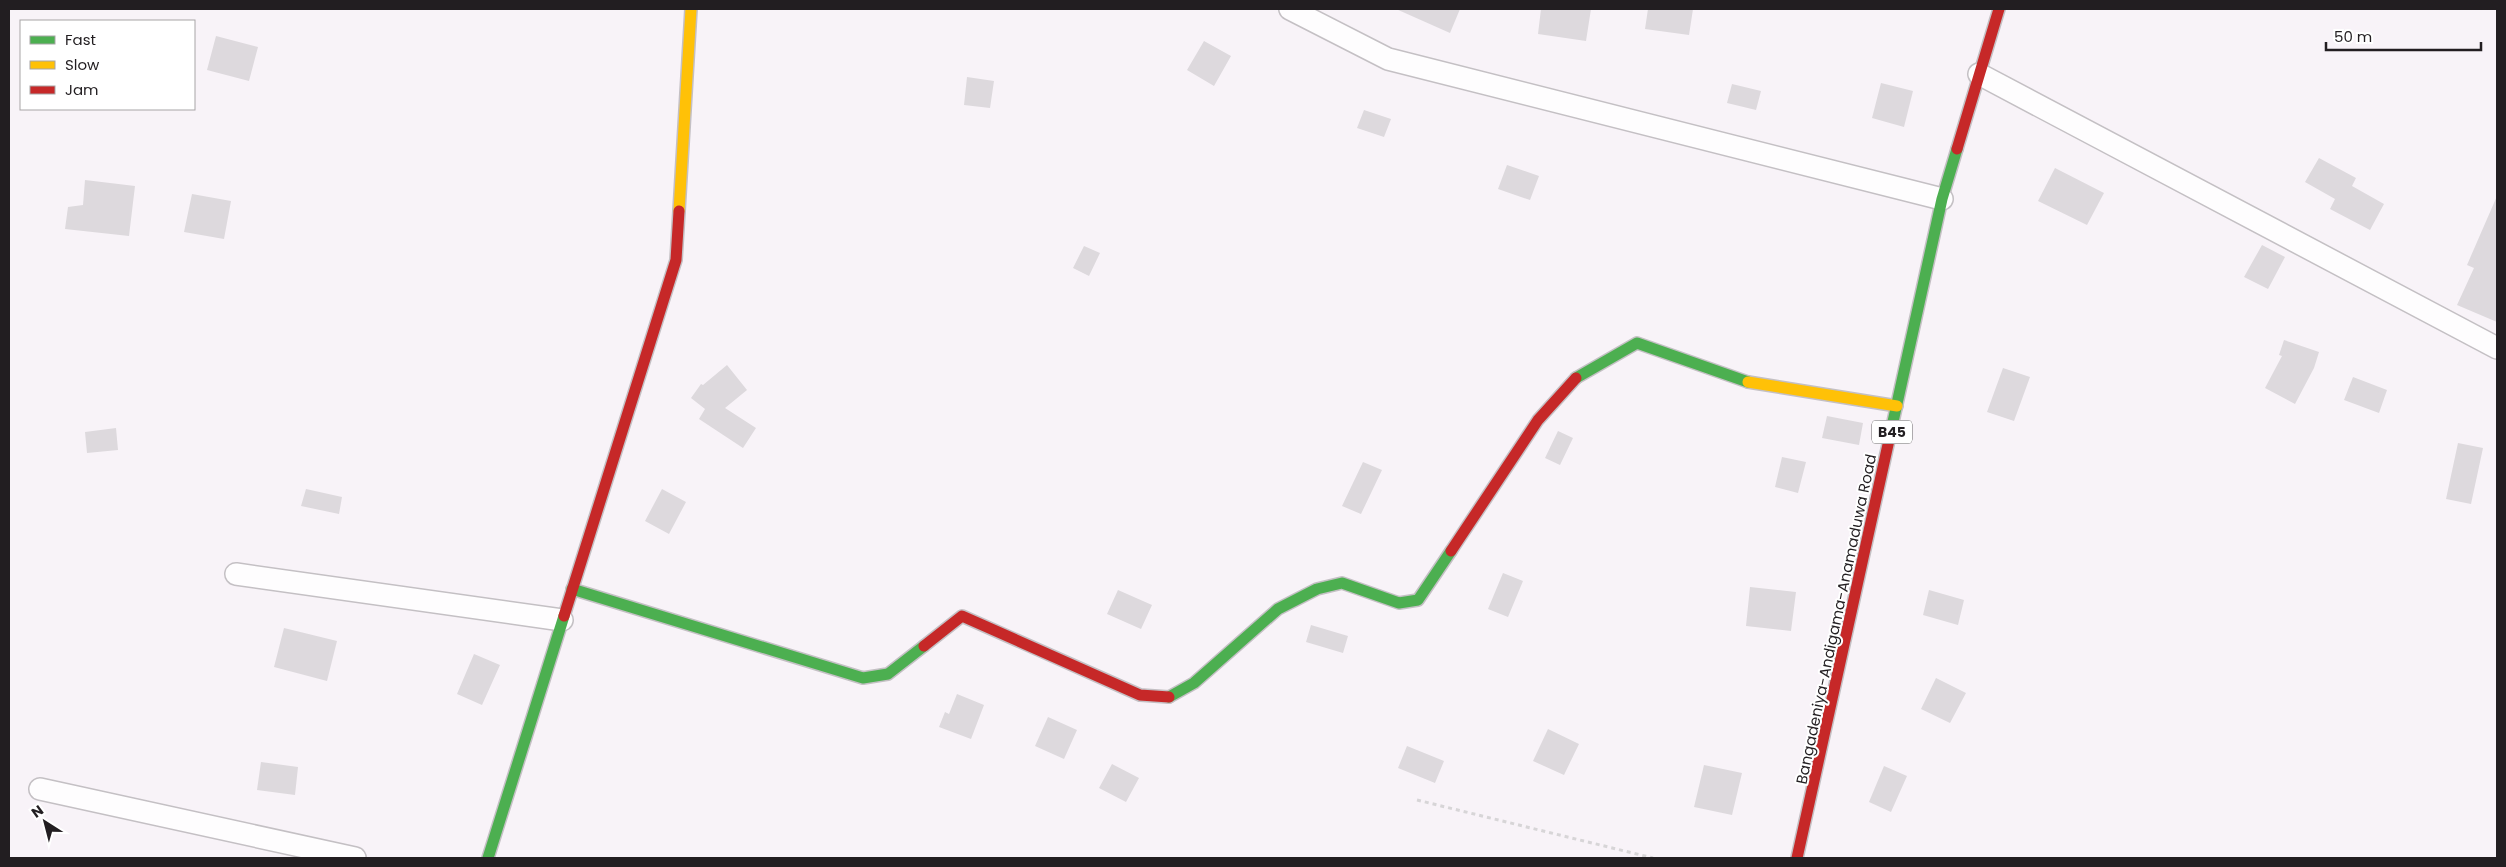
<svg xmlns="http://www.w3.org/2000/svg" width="2506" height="867" viewBox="0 0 2506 867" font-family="Poppins,sans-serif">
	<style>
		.building { fill: #ddd9dd }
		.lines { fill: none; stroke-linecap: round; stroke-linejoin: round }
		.street-casing { stroke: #c4c0c4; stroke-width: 24 }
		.fast-casing { stroke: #c4c0c4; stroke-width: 14 }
		.slow-casing { stroke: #c4c0c4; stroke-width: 14 }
		.jam-casing { stroke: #c4c0c4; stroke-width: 14 }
		.path { stroke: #d7d5d7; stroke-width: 3; stroke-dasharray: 4 4; stroke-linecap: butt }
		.street { stroke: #fefdfe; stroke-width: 21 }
		.fast { stroke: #4caf50; stroke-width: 11 }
		.slow { stroke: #ffc107; stroke-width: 11 }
		.jam { stroke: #c62828; stroke-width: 11 }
		.labels { text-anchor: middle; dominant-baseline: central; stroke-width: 4; stroke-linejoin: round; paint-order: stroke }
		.shield { fill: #fff; stroke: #646264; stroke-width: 1 }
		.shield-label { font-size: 14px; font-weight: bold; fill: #221e21 }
		.street-label { font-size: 15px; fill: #221e21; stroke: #fff }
	</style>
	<rect width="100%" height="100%" fill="#f8f3f8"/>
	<path class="building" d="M1396 9H1460L1450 33Z
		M1541 9H1591L1586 41 1538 34Z
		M1648 9H1693L1689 35 1645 29Z
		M216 36 258 47 249 81 207 70Z
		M1204 41 1231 56 1214 86 1187 70Z
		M967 77 994 81 990 108 964 105Z
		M1881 83 1913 91 1904 127 1872 118Z
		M1732 84 1761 91 1756 110 1727 103Z
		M1364 110 1391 119 1384 137 1357 128Z
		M2319 158 2356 178 2352 186 2384 204 2370 230 2330 209 2335 199 2305 182Z
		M1507 165 1539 176 1530 200 1498 189Z
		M2055 168 2104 193 2087 225 2038 201Z
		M85 180 135 186 129 236 65 229 68 207 83 205Z
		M192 194 231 201 224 239 184 232Z
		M2497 196V322L2457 305 2474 268 2467 265Z
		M2262 245 2285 257 2268 289 2244 277Z
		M1084 246 1100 253 1089 276 1073 268Z
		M2284 340 2319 352 2314 368 2295 404 2265 388 2282 356 2279 355Z
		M727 365 747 390 725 408 756 428 743 448 699 419 705 409 691 398 701 384 703 385Z
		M2003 368 2030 377 2014 421 1987 412Z
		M2353 377 2387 390 2379 413 2344 400Z
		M1827 416 1863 423 1859 445 1822 438Z
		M116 428 118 450 87 453 85 432Z
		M1558 431 1573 438 1560 465 1545 458Z
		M2458 443 2483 448 2471 504 2446 499Z
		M1782 457 1806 462 1798 493 1775 487Z
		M1363 462 1382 470 1361 514 1342 506Z
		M306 489 342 497 339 514 301 506Z
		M662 489 686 502 669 534 645 521Z
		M1503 573 1523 581 1508 617 1488 609Z
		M1750 587 1796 592 1791 631 1746 626Z
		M1118 590 1152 605 1141 629 1107 614Z
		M1929 590 1964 600 1958 625 1923 615Z
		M1311 625 1348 636 1343 653 1306 642Z
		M284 628 337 641 327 681 274 667Z
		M474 654 500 665 482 705 457 694Z
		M1936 678 1966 693 1950 723 1921 709Z
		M957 694 984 705 971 739 939 727 945 712 949 714Z
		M1048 717 1077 730 1064 759 1035 746Z
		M1548 729 1579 744 1564 775 1533 761Z
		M1407 746 1444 761 1435 783 1398 768Z
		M261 762 298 767 295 795 257 790Z
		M1112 764 1139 778 1126 802 1099 788Z
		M1704 765 1742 773 1732 815 1694 807Z
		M1884 766 1907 776 1891 812 1869 802Z"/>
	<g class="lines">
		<g class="street-casing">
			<path id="street" d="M1290 9 1388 59 1942 199
				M1979 74 2497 348
				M236 574 562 620
				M40 789 355 858"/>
		</g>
		<g class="fast-casing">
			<path id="fast" d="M1576 378 1637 343 1748 382
				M1889 440 1942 199 1957 149
				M572 589 863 678 888 674 924 646
				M1169 697 1194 683 1278 609 1317 589 1342 583 1399 603 1418 600 1451 551
				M488 858 564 616"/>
		</g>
		<g class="slow-casing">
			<path id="slow" d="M679 211 691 9
				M1748 382 1897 406"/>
		</g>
		<g class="jam-casing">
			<path id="jam" d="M1957 149 1999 9
				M1451 551 1538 420 1576 378
				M564 616 676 260 679 211
				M924 646 962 616 1140 695 1169 697
				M1797 858 1889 440"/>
		</g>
		<path class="path" d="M1417 800 1653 858"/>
		<use href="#street" class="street"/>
		<use href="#fast" class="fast"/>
		<use href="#slow" class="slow"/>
		<use href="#jam" class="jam"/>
	</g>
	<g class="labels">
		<rect class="shield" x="1872" y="420.5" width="40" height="23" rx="4"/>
		<g class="shield-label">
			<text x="1892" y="432">B45</text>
		</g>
		<g class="street-label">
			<text transform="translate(1836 619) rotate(-78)">Bangadeniya-Andigama-Anamaduwa Road</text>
		</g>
	</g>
	<rect width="2506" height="867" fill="none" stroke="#221e21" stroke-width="20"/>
	<rect x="20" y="20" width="175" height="90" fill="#ffffff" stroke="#a7a5a6"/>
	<rect x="30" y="36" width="25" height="8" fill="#4caf50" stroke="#a7a5a6"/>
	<text x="65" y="45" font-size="15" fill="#221e21">Fast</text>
	<rect x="30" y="61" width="25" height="8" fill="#ffc107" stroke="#a7a5a6"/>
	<text x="65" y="70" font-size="15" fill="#221e21">Slow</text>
	<rect x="30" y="86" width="25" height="8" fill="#c62828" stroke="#a7a5a6"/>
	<text x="65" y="95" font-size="15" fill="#221e21">Jam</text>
	<g transform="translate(45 822) rotate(324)" stroke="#ffffff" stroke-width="4" paint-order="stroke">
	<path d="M0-4L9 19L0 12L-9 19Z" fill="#221e21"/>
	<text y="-8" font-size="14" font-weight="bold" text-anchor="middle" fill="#221e21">N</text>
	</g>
	<path d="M2326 42v8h155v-8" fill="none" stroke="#221e21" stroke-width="2.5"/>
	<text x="2334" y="42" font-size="15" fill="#221e21" stroke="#ffffff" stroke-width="4" paint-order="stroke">50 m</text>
</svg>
